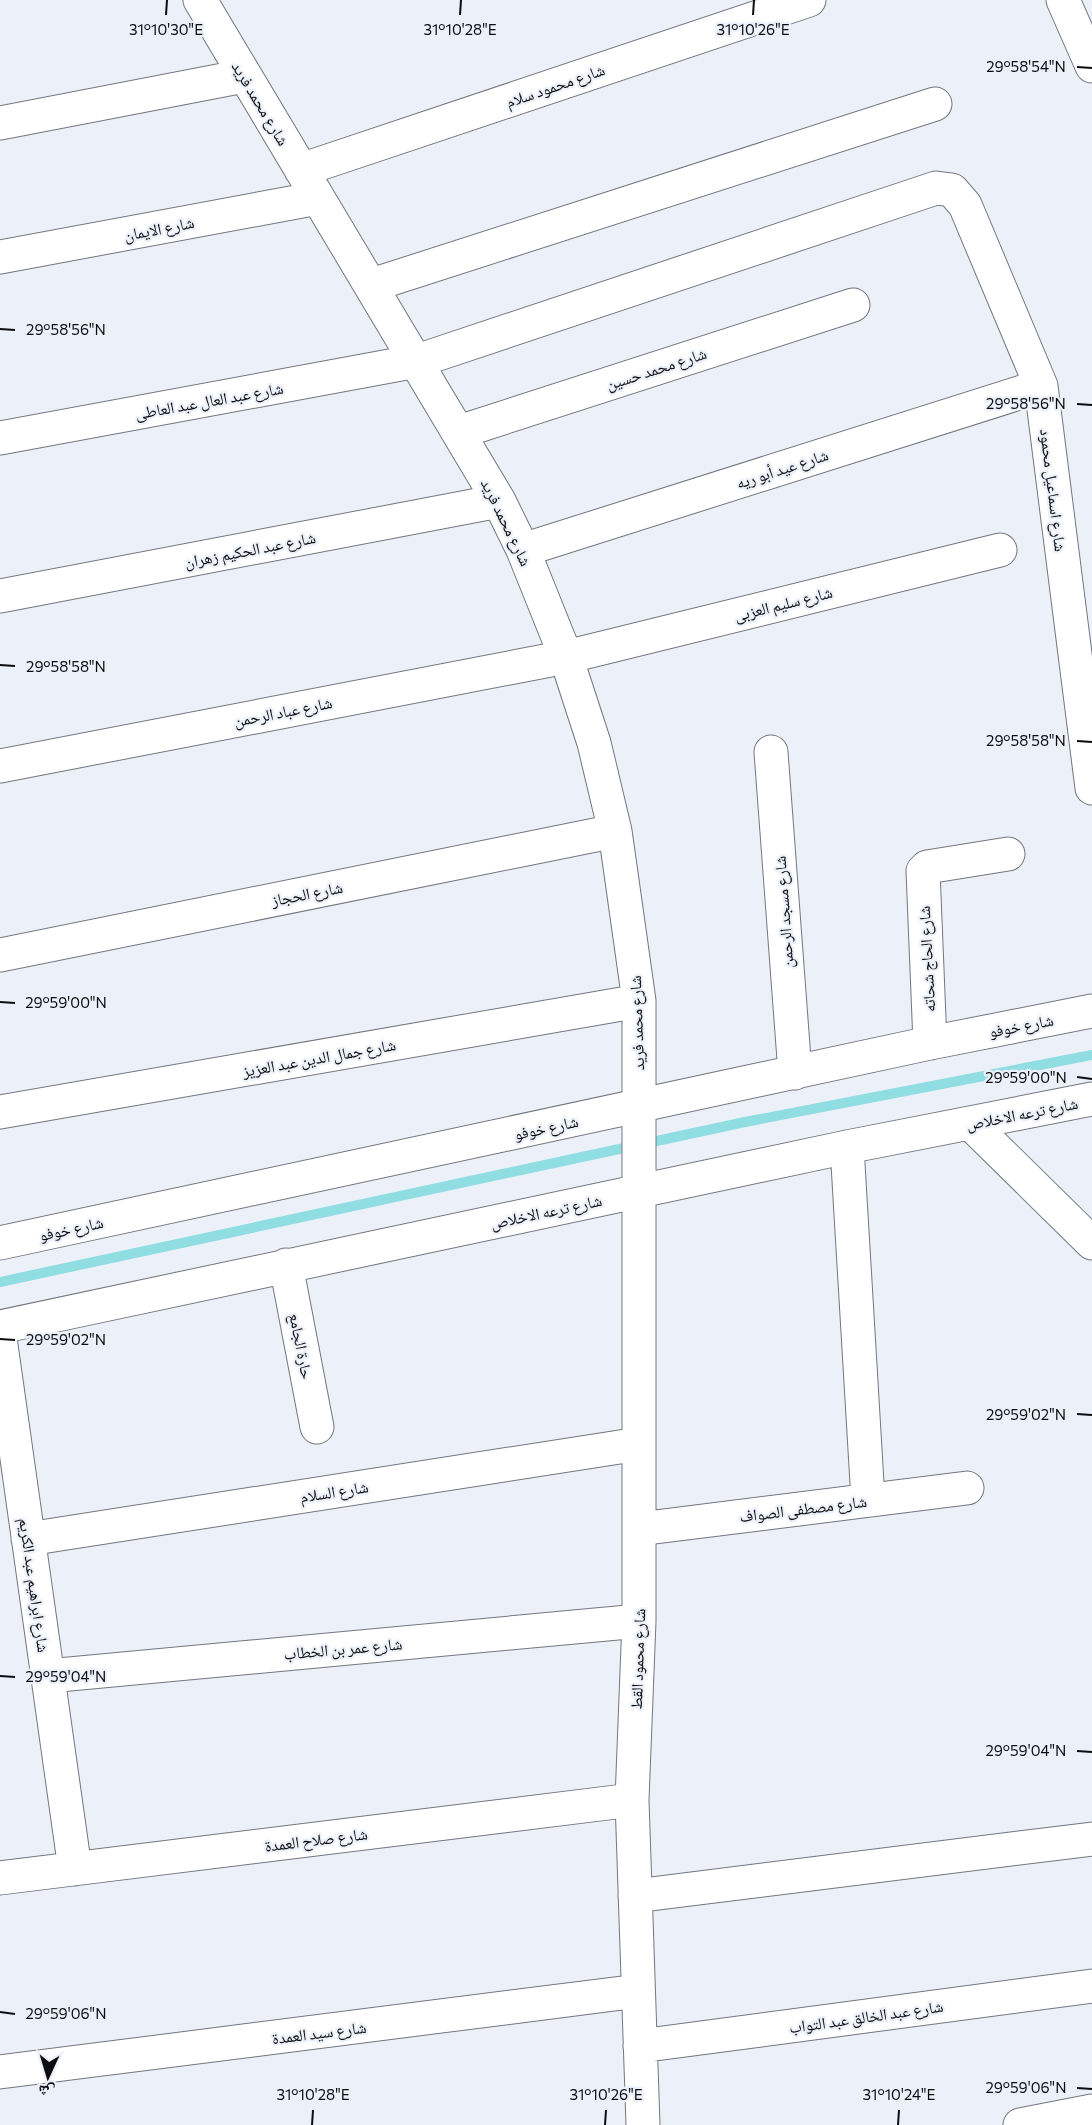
<svg xmlns="http://www.w3.org/2000/svg" width="1092" height="2125" viewBox="0 0 1092 2125" font-family="Commissioner,'Noto Naskh Arabic',sans-serif">
	<style>
		.lines { fill: none; stroke-linecap: round; stroke-linejoin: round }
		.stream { stroke: #90dde2; stroke-width: 10 }
		.minor-casing { stroke: #72767d; stroke-width: 35 }
		.minor { stroke: #fff; stroke-width: 33 }
		.ticks { fill: none; stroke: #0c0d10; stroke-width: 2 }
		.labels { text-anchor: middle; dominant-baseline: central; stroke-width: 4.5; stroke-linejoin: round; paint-order: stroke }
		.street-label { font-size: 16px; fill: #0c0d10; stroke: #ecf1f9 }
		.ticks-label { font-size: 15px; text-anchor: middle; fill: #0c0d10; stroke: #ecf1f9; stroke-width: 4.5; stroke-linejoin: round; paint-order: stroke }
	</style>
	<rect width="100%" height="100%" fill="#ecf1f9"/>
	<g class="lines">
		<path class="stream" d="M0 1282 745 1122 1092 1055"/>
		<g class="minor-casing">
			<path id="minor" d="M200 0 499 501 523 550 566 657 594 743 615 831 639 1001V1621L632 1800 643 2125
				M1063 0 1092 66
				M0 123 244 76
				M301 170 809 0
				M0 257 318 198
				M372 285 935 104
				M459 432 853 305
				M0 438 417 361 936 188 952 190 965 205 1041 386 1092 788
				M523 550 1041 386
				M0 596 499 501
				M771 752 795 1073
				M0 766 566 657 1000 550
				M0 955 615 831
				M930 1043 923 871 927 867 1008 854
				M0 1112 639 1001
				M971 1124 1092 1243
				M847 1147 868 1500
				M0 1243 930 1043 1092 1011
				M286 1265 317 1427
				M0 1327 847 1147 1092 1099
				M0 1338 75 1869
				M639 1529 967 1488
				M28 1539 639 1444
				M48 1676 639 1621
				M0 1878 632 1800
				M635 1896 1092 1839
				M640 2046 1092 1986
				M0 2072 638 1991
				M1020 2125 1092 2111"/>
		</g>
		<use href="#minor" class="minor"/>
	</g>
	<path class="ticks" d="M166 15 167 0M460 15 461 0M753 15 754 0M1077 67 1092 68M0 329 15 330M1077 404 1092 405M0 665 15 666M1077 741 1092 742M0 1002 15 1003M1077 1077 1092 1079M0 1339 15 1340M1077 1414 1092 1415M0 1676 15 1677M1077 1751 1092 1752M0 2012 15 2014M1077 2088 1092 2089M312 2125 313 2110M605 2125 606 2110M898 2125 899 2110"/>
	<g class="labels">
		<g class="street-label">
			<text transform="translate(555 85) rotate(-19)">شارع محمود سلام</text>
			<text transform="translate(261 103) rotate(59)">شارع محمد فريد</text>
			<text transform="translate(159 228) rotate(-11)">شارع الايمان</text>
			<text transform="translate(656 368) rotate(-18)">شارع محمد حسين</text>
			<text transform="translate(209 400) rotate(-10)">شارع عبد العال عبد العاطى</text>
			<text transform="translate(782 468) rotate(-18)">شارع عيد أبو ريه</text>
			<text transform="translate(1054 490) rotate(83)">شارع اسماعيل محمود</text>
			<text transform="translate(507 522) rotate(64)">شارع محمد فريد</text>
			<text transform="translate(250 549) rotate(-11)">شارع عبد الحكيم زهران</text>
			<text transform="translate(783 603) rotate(-14)">شارع سليم العزبى</text>
			<text transform="translate(283 711) rotate(-11)">شارع عباد الرحمن</text>
			<text transform="translate(307 893) rotate(-11)">شارع الحجاز</text>
			<text transform="translate(783 912) rotate(-94)">شارع مسجد الرحمن</text>
			<text transform="translate(926 959) rotate(-93)">شارع الحاج شحاته</text>
			<text transform="translate(636 1023) rotate(-92)">شارع محمد فريد</text>
			<text transform="translate(1021 1025) rotate(-11)">شارع خوفو</text>
			<text transform="translate(319 1057) rotate(-10)">شارع جمال الدين عبد العزيز</text>
			<text transform="translate(1022 1113) rotate(-11)">شارع ترعه الاخلاص</text>
			<text transform="translate(546 1127) rotate(-12)">شارع خوفو</text>
			<text transform="translate(546 1211) rotate(-12)">شارع ترعه الاخلاص</text>
			<text transform="translate(71 1228) rotate(-12)">شارع خوفو</text>
			<text transform="translate(302 1346) rotate(79)">حارة الجامع</text>
			<text transform="translate(334 1491) rotate(-9)">شارع السلام</text>
			<text transform="translate(803 1508) rotate(-7)">شارع مصطفى الصواف</text>
			<text transform="translate(35 1585) rotate(82)">شارع ابراهيم عبد الكريم</text>
			<text transform="translate(343 1648) rotate(-5)">شارع عمر بن الخطاب</text>
			<text transform="translate(637 1659) rotate(-88)">شارع محمود القط</text>
			<text transform="translate(316 1839) rotate(-7)">شارع صلاح العمدة</text>
			<text transform="translate(866 2016) rotate(-8)">شارع عبد الخالق عبد التواب</text>
			<text transform="translate(319 2032) rotate(-7)">شارع سيد العمدة</text>
		</g>
	</g>
	<g class="ticks-label">
		<text x="166" y="35">31°10'30"E</text>
		<text x="460" y="35">31°10'28"E</text>
		<text x="753" y="35">31°10'26"E</text>
		<text x="1026" y="72">29°58'54"N</text>
		<text x="66" y="335">29°58'56"N</text>
		<text x="1026" y="409">29°58'56"N</text>
		<text x="66" y="672">29°58'58"N</text>
		<text x="1026" y="746">29°58'58"N</text>
		<text x="66" y="1008">29°59'00"N</text>
		<text x="1026" y="1083">29°59'00"N</text>
		<text x="66" y="1345">29°59'02"N</text>
		<text x="1026" y="1420">29°59'02"N</text>
		<text x="66" y="1682">29°59'04"N</text>
		<text x="1026" y="1756">29°59'04"N</text>
		<text x="66" y="2019">29°59'06"N</text>
		<text x="1026" y="2093">29°59'06"N</text>
		<text x="313" y="2100">31°10'28"E</text>
		<text x="606" y="2100">31°10'26"E</text>
		<text x="899" y="2100">31°10'24"E</text>
	</g>
	<g transform="translate(48 2077) rotate(184)" stroke="#ecf1f9" stroke-width="4.5" paint-order="stroke">
	<path d="M0-4.5L10 22L0 15L-10 22Z" fill="#0c0d10"/>
	<text y="-9" font-size="16" font-weight="bold" text-anchor="middle" fill="#0c0d10">ش</text>
	</g>
</svg>
